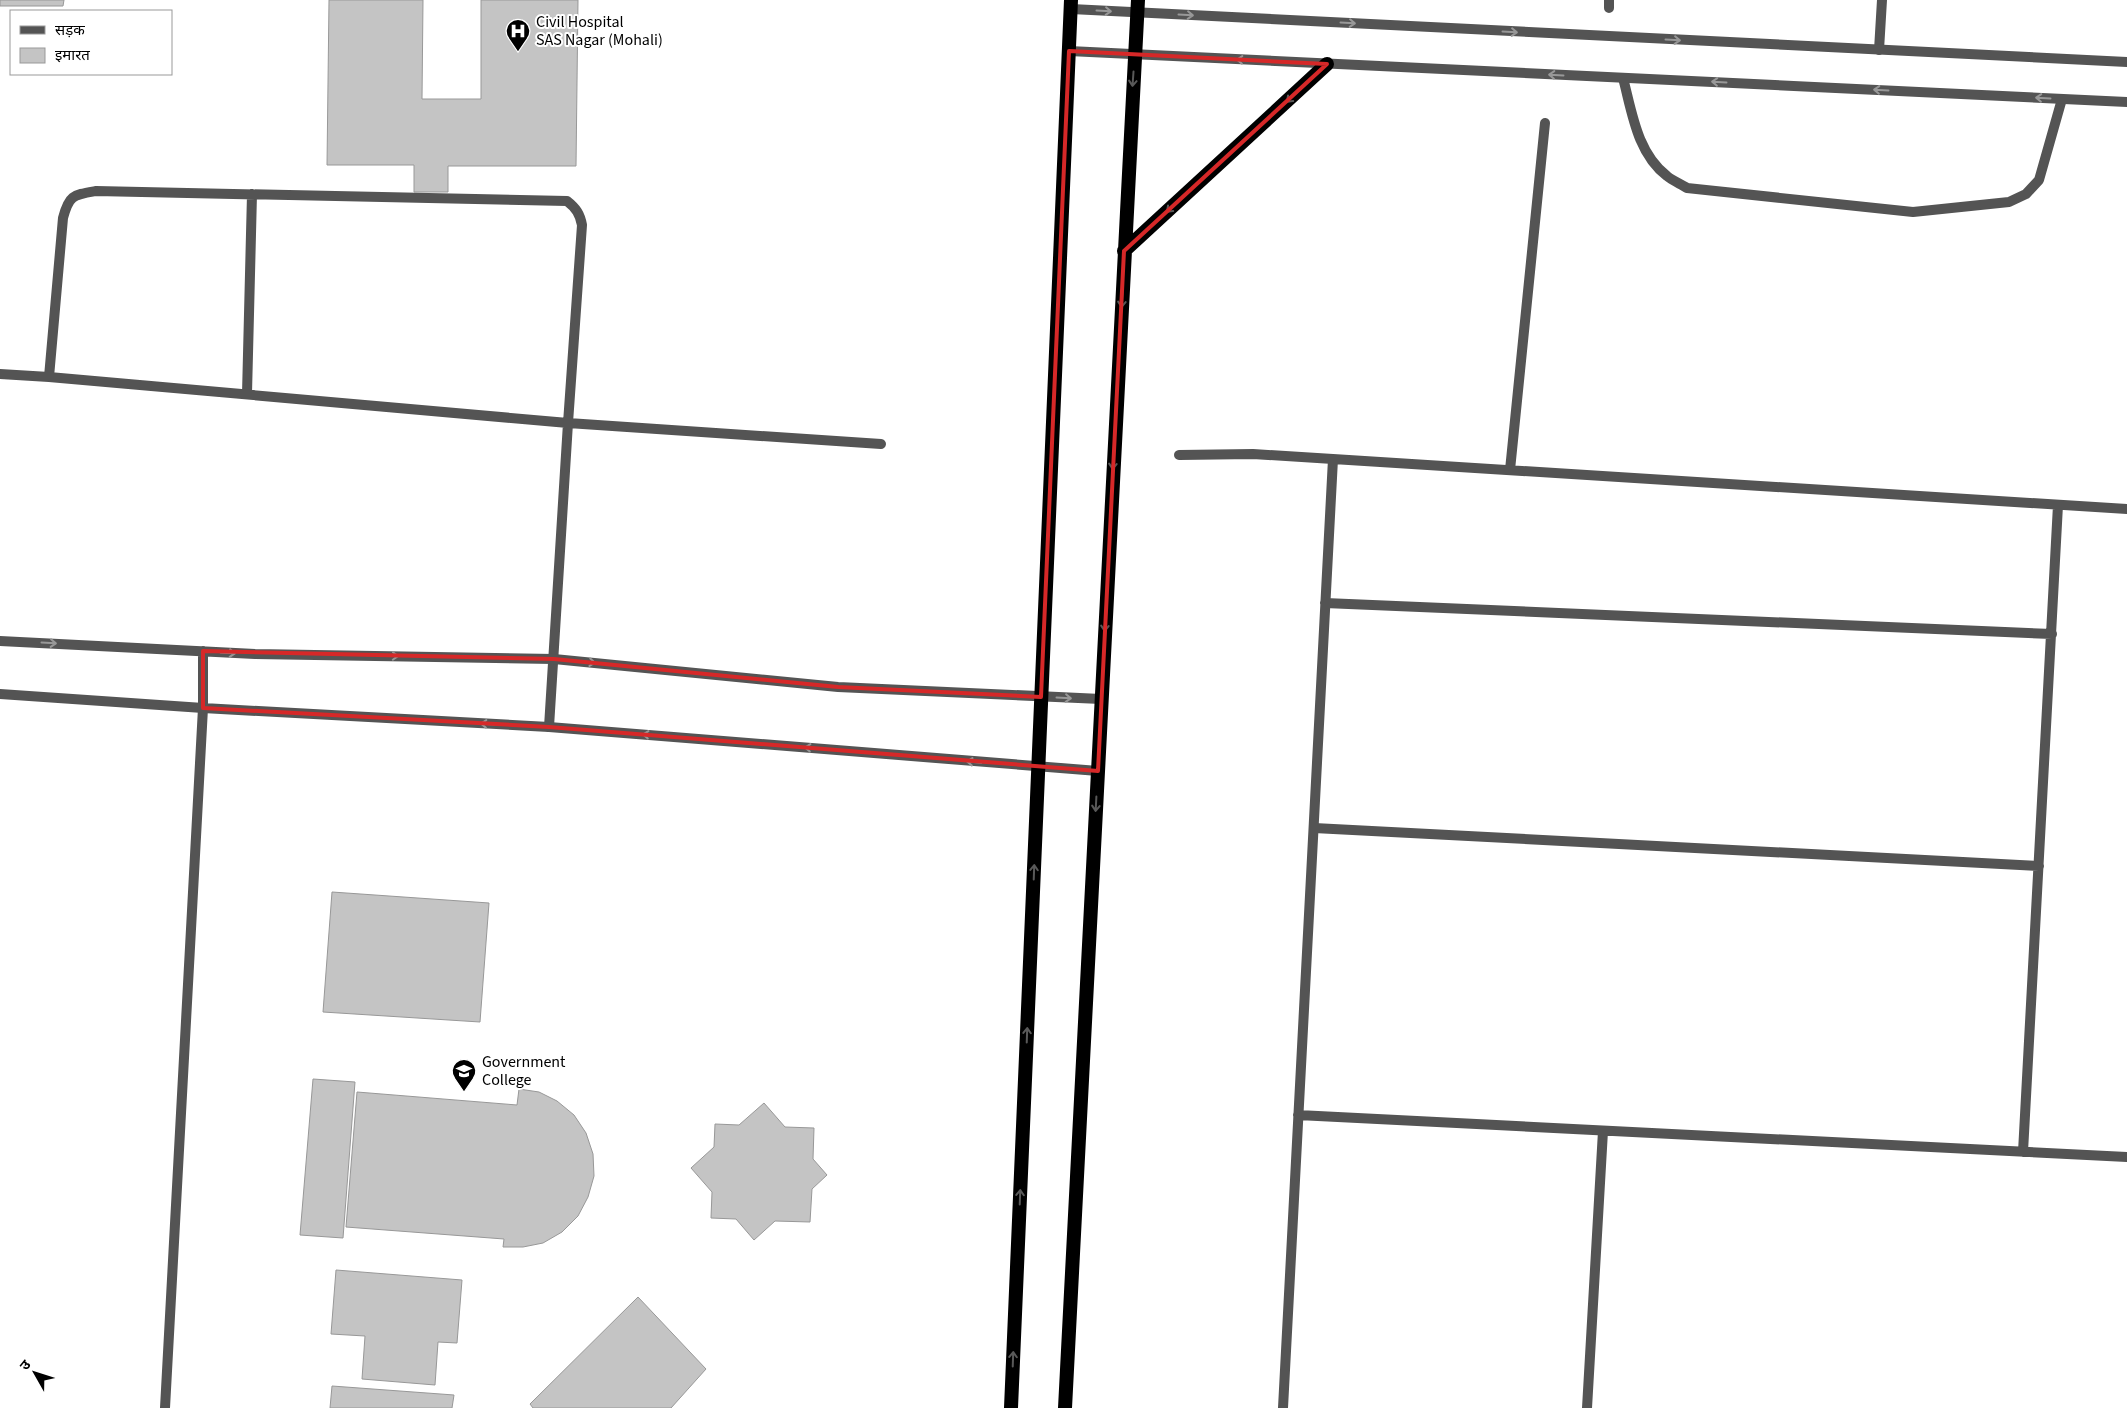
<svg xmlns="http://www.w3.org/2000/svg" width="2127" height="1408" viewBox="0 0 2127 1408" font-family="'Source Sans 3','Noto Sans Devanagari',sans-serif">
	<style>
		.building { fill: #c4c4c4; stroke: #989898 }
		.lines { fill: none; stroke-linecap: round; stroke-linejoin: round }
		.service { stroke: #545454; stroke-width: 10 }
		.minor { stroke: #545454; stroke-width: 10 }
		.tertiary { stroke: #545454; stroke-width: 10 }
		.trunk { stroke: #000; stroke-width: 14 }
		.oneway { stroke: #989898 }
		.oneway2 { stroke: #595959 }
		.marked { fill: none; stroke: #d62828; stroke-width: 4; stroke-linejoin: round }
		.labels { text-anchor: middle; dominant-baseline: central; stroke-width: 4; stroke-linejoin: round; paint-order: stroke }
		.poi-label { font-size: 16px; fill: #000; stroke: #fff; text-anchor: start }
	</style>
	<rect width="100%" height="100%" fill="#fff"/>
	<path class="building" d="M0 0H64L63 6H0Z
		M329 0H423L422 99H481V0H578L576 166H448V192H414V165H327Z
		M332 892 489 903 480 1022 323 1012Z
		M313 1079 355 1082 343 1238 300 1235Z
		M519 1089 539 1092 557 1101 574 1115 586 1133 593 1154 594 1176 588 1197 578 1216 562 1232 543 1243 523 1247H503L504 1239 346 1227 357 1092 517 1105Z
		M764 1103 785 1127 814 1128 813 1159 827 1175 812 1189 810 1222 775 1221 754 1240 736 1219 711 1218 712 1192 691 1168 714 1147 715 1124 739 1125Z
		M336 1270 462 1280 457 1343 438 1342 435 1385 362 1379 365 1336 331 1334Z
		M638 1297 706 1369 671 1408H533L530 1404Z
		M332 1386 454 1395 452 1408H330Z"/>
	<g class="lines">
		<path class="service" d="M1623 78C1632 112 1637 153 1667 176 1673 181 1681 184 1687 188L1913 212 2009 202 2026 194 2039 180 2062 99
			M0 374 49 377
			M247 394 252 194
			M549 727 568 423 49 377 63 218C69 195 73 195 96 191L567 201C576 208 580 214 582 225L568 423 881 444
			M165 1408 203 708"/>
		<path class="minor" d="M1609 8V0
			M1879 50 1882 0
			M1179 455 1253 454 1333 459 2127 509
			M1510 470 1545 123
			M1325 603 2052 634
			M0 641 255 654 554 659 838 687 1101 699
			M203 651V708
			M0 694 203 708 549 727 1098 771
			M1314 828 2039 866
			M1298 1115 2127 1157
			M2023 1152 2058 505
			M1283 1408 1333 459
			M1587 1408 1603 1131"/>
		<path class="tertiary" d="M1071 9 2127 62
			M1069 51 2127 102"/>
		<path class="trunk" d="M1124 251 1327 64
			M1011 1408 1071 0
			M1065 1408 1138 0"/>
	</g>
	<defs><path id="oneway-shaft" d="M-6 0H5M1.5-3L5.5 0L1.5 3" fill="none" stroke-width="1.6" stroke-linecap="round" stroke-linejoin="round" transform="scale(1.25)"/></defs>
	<g class="oneway">
		<use href="#oneway-shaft" transform="translate(1104 11) rotate(3)"/>
		<use href="#oneway-shaft" transform="translate(1186 15) rotate(3)"/>
		<use href="#oneway-shaft" transform="translate(1348 23) rotate(3)"/>
		<use href="#oneway-shaft" transform="translate(1510 32) rotate(3)"/>
		<use href="#oneway-shaft" transform="translate(1673 40) rotate(3)"/>
		<use href="#oneway-shaft" transform="translate(1244 60) rotate(-177)"/>
		<use href="#oneway-shaft" transform="translate(1556 75) rotate(-177)"/>
		<use href="#oneway-shaft" transform="translate(1719 82) rotate(-177)"/>
		<use href="#oneway-shaft" transform="translate(1881 90) rotate(-177)"/>
		<use href="#oneway-shaft" transform="translate(2043 98) rotate(-177)"/>
		<use href="#oneway-shaft" transform="translate(49 643) rotate(3)"/>
		<use href="#oneway-shaft" transform="translate(228 653) rotate(3)"/>
		<use href="#oneway-shaft" transform="translate(391 656) rotate(1)"/>
		<use href="#oneway-shaft" transform="translate(588 662) rotate(6)"/>
		<use href="#oneway-shaft" transform="translate(1064 698) rotate(3)"/>
		<use href="#oneway-shaft" transform="translate(488 724) rotate(-177)"/>
		<use href="#oneway-shaft" transform="translate(650 735) rotate(-175)"/>
		<use href="#oneway-shaft" transform="translate(812 748) rotate(-175)"/>
		<use href="#oneway-shaft" transform="translate(974 762) rotate(-175)"/>
	</g>
	<g class="oneway2">
		<use href="#oneway-shaft" transform="translate(1133 79) rotate(94)"/>
		<use href="#oneway-shaft" transform="translate(1292 97) rotate(137)"/>
		<use href="#oneway-shaft" transform="translate(1172 207) rotate(137)"/>
		<use href="#oneway-shaft" transform="translate(1122 300) rotate(93)"/>
		<use href="#oneway-shaft" transform="translate(1113 462) rotate(93)"/>
		<use href="#oneway-shaft" transform="translate(1105 624) rotate(93)"/>
		<use href="#oneway-shaft" transform="translate(1096 804) rotate(93)"/>
		<use href="#oneway-shaft" transform="translate(1034 872) rotate(-88)"/>
		<use href="#oneway-shaft" transform="translate(1027 1035) rotate(-88)"/>
		<use href="#oneway-shaft" transform="translate(1020 1197) rotate(-88)"/>
		<use href="#oneway-shaft" transform="translate(1013 1359) rotate(-88)"/>
	</g>
	<path class="marked" d="M1069 51 1327 64 1124 251 1098 771 549 727 203 708V651L554 659 838 687 1041 697Z"/>
	<defs>
		<g id="hospital-pin" transform="scale(1.25)"><path d="M0 17L-7.5 6A9.5 9.5 0 1 1 7.5 6Z" fill="#000" stroke="#fff"/><path d="M-5-5h3v3.5h4V-5h3V5h-3V1.5h-4V5h-3Z" fill="#fff"/></g>
		<g id="university-pin" transform="scale(1.25)"><path d="M0 17L-7.5 6A9.5 9.5 0 1 1 7.5 6Z" fill="#000" stroke="#fff"/><path d="M0-5L7-2L0 1L-7-2ZM-4 1L0 2.5L4 1V4Q0 6-4 4Z" fill="#fff"/></g>
	</defs>
	<g fill-rule="evenodd">
		<use href="#hospital-pin" x="518" y="31"/>
		<use href="#university-pin" x="464" y="1071"/>
	</g>
	<g class="labels">
		<g class="poi-label">
			<text x="536" y="22">Civil Hospital<tspan x="536" dy="18">SAS Nagar (Mohali)</tspan></text>
			<text x="482" y="1062">Government<tspan x="482" dy="18">College</tspan></text>
		</g>
	</g>
	<rect x="10" y="10" width="162" height="65" fill="#ffffff" stroke="#999999"/>
	<rect x="20" y="26" width="25" height="8" fill="#545454" stroke="#999999"/>
	<text x="55" y="35" font-size="15" fill="#000000">सड़क</text>
	<rect x="20" y="48" width="25" height="15" fill="#c4c4c4" stroke="#999999"/>
	<text x="55" y="60" font-size="15" fill="#000000">इमारत</text>
	<g transform="translate(35 1373) rotate(309)" stroke="#ffffff" stroke-width="4" paint-order="stroke">
	<path d="M0-4L9 19L0 12L-9 19Z" fill="#000000"/>
	<text y="-8" font-size="14" font-weight="bold" text-anchor="middle" fill="#000000">उ</text>
	</g>
</svg>
